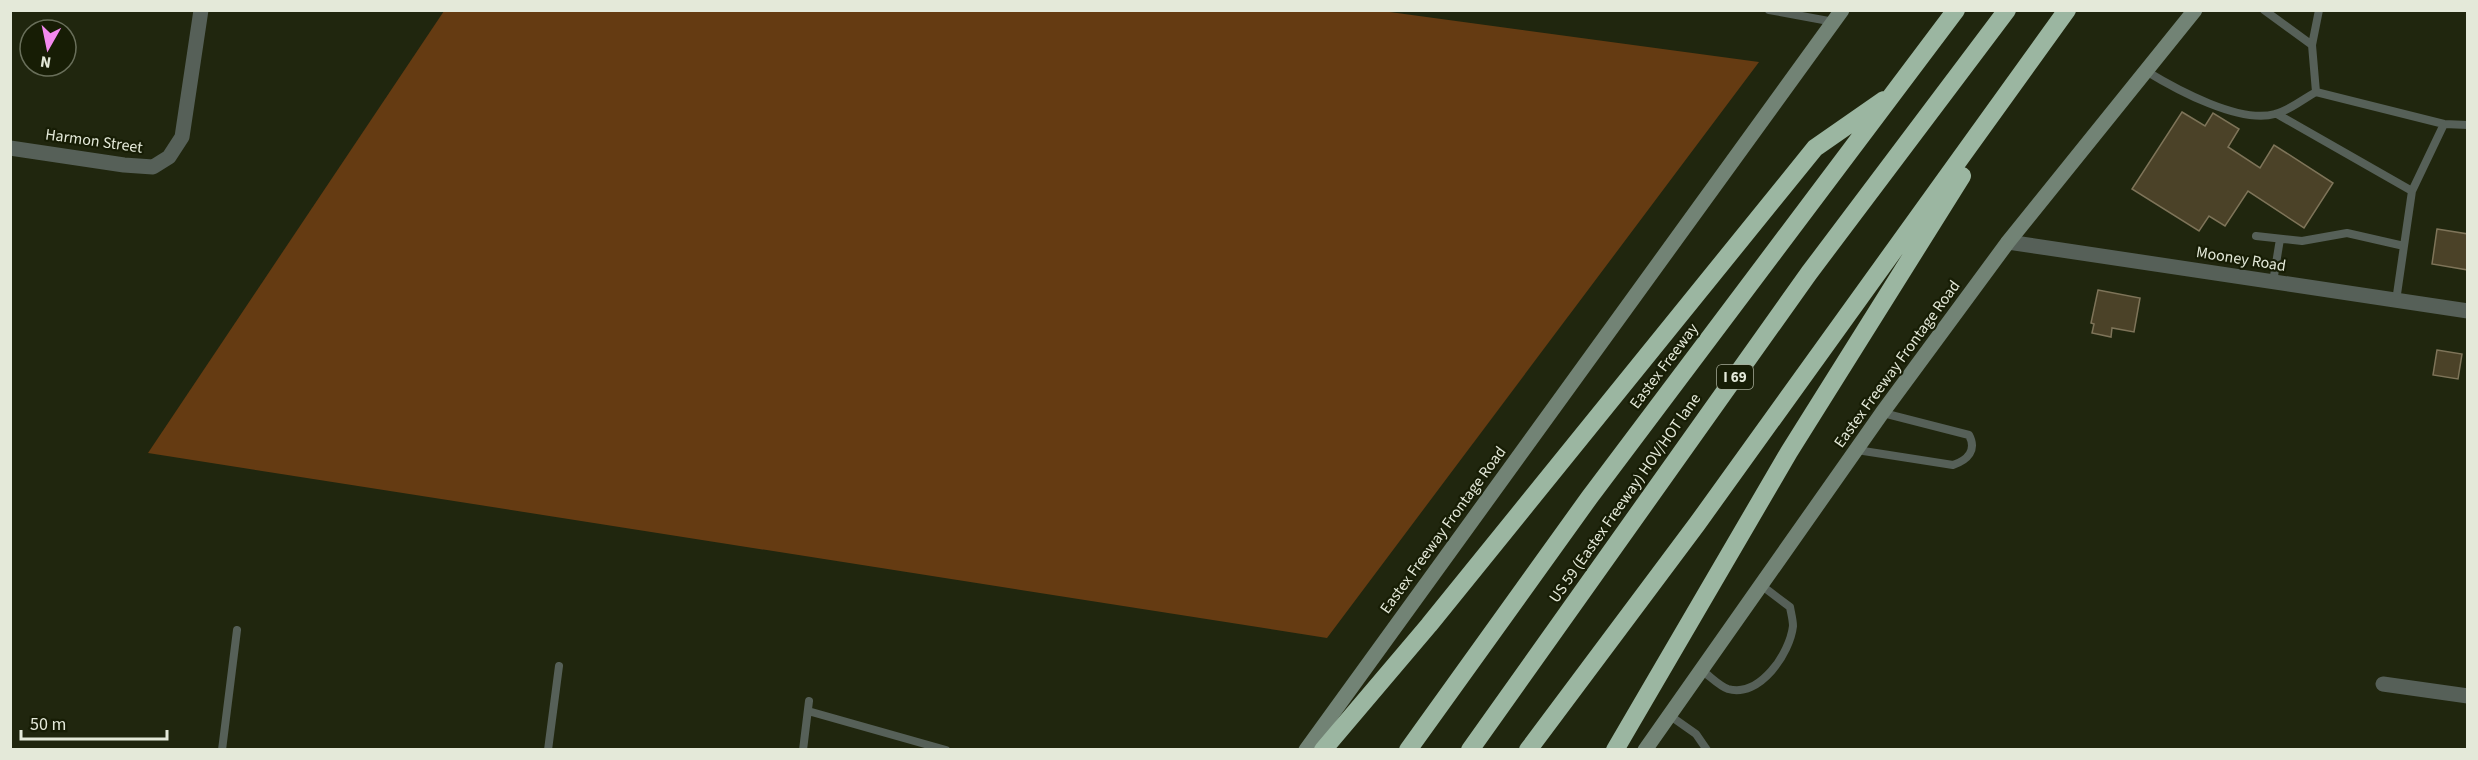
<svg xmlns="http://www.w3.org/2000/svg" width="2478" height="760" viewBox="0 0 2478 760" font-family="'Source Sans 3',sans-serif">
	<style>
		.green { fill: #653b12 }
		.building { fill: #4b4228; stroke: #7e7459; stroke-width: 1.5 }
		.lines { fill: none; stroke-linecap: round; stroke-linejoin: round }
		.lane { stroke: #566058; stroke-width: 8 }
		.street { stroke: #566058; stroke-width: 15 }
		.secondary { stroke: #728375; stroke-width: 15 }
		.highway { stroke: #9bb6a1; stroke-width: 18 }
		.labels { text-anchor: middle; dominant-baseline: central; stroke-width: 4.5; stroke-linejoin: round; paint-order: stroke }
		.shield { fill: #171d05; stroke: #a6ac99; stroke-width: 1.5 }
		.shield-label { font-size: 15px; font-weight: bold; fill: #e4e9d9 }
		.street-label { font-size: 16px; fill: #e4e9d9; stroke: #171d05 }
	</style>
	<rect width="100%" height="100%" fill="#20260e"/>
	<path class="green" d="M1375 10 1759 62 1327 638 148 453 444 11Z"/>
	<path class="building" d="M2182 112 2205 126 2213 113 2239 129 2228 147 2260 168 2274 145 2333 183 2304 228 2248 191 2225 226 2209 216 2199 231 2132 189Z
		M2437 229 2468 234V270L2432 264Z
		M2098 290 2140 298 2134 332 2112 328 2111 337 2092 333 2094 324 2091 323Z
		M2437 350 2462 354 2458 379 2433 375Z"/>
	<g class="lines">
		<path class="lane" d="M1769 10 1834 22
			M2312 45 2319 10
			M2146 71C2177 90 2240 124 2275 114 2289 111 2303 99 2316 92L2312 45 2264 10
			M2316 92 2444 124 2468 125
			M2277 114 2412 191 2396 301
			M2412 191 2444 124
			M2256 236 2302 241 2347 233 2404 246
			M2273 282 2280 239
			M1857 450 1953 465C1968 460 1977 450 1969 435L1883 413
			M1701 670C1709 675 1719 686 1728 689 1760 698 1790 653 1793 626 1793 620 1791 613 1790 607L1761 585
			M808 711 946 750
			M1669 715 1696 734 1707 750
			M222 750 237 630
			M548 750 559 666
			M803 750 809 701"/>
		<path class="street" d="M10 148 124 165 153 167 169 157 182 137 201 10
			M2008 242 2468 311
			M2383 684 2468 696"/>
		<path class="secondary" d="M1306 750 1842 10
			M1645 750 1882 413 2008 242 2195 10"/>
		<path class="highway" d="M1323 750 1429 625 1815 148 1884 100
			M1408 750 1589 498 1956 10
			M1470 750 1809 273 2007 10
			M1528 750 1697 524 2067 10
			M1615 750 1789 452 1962 176"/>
	</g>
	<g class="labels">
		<rect class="shield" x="1717" y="365" width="36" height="24" rx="4.5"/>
		<g class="shield-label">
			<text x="1735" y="377">I 69</text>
		</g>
		<g class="street-label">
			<text transform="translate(94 141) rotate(8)">Harmon Street</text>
			<text transform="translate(2241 259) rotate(9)">Mooney Road</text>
			<text transform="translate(1897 364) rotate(-54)">Eastex Freeway Frontage Road</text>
			<text transform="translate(1664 366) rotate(-53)">Eastex Freeway</text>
			<text transform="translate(1625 498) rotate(-55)">US 59 (Eastex Freeway) HOV/HOT lane</text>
			<text transform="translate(1443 530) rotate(-54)">Eastex Freeway Frontage Road</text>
		</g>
	</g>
	<rect width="2478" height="760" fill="none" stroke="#e4e9d9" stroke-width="24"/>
	<g transform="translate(48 48) rotate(189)"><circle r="28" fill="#171d05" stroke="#696f5a" stroke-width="1.5"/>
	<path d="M0-4.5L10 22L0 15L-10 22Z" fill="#f489f0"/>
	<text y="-9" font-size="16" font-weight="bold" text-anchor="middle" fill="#e4e9d9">N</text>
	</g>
	<path d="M21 730v9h146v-9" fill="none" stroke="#e4e9d9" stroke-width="3"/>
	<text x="30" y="730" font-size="18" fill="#e4e9d9" stroke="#171d05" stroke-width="4.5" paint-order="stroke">50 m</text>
</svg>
